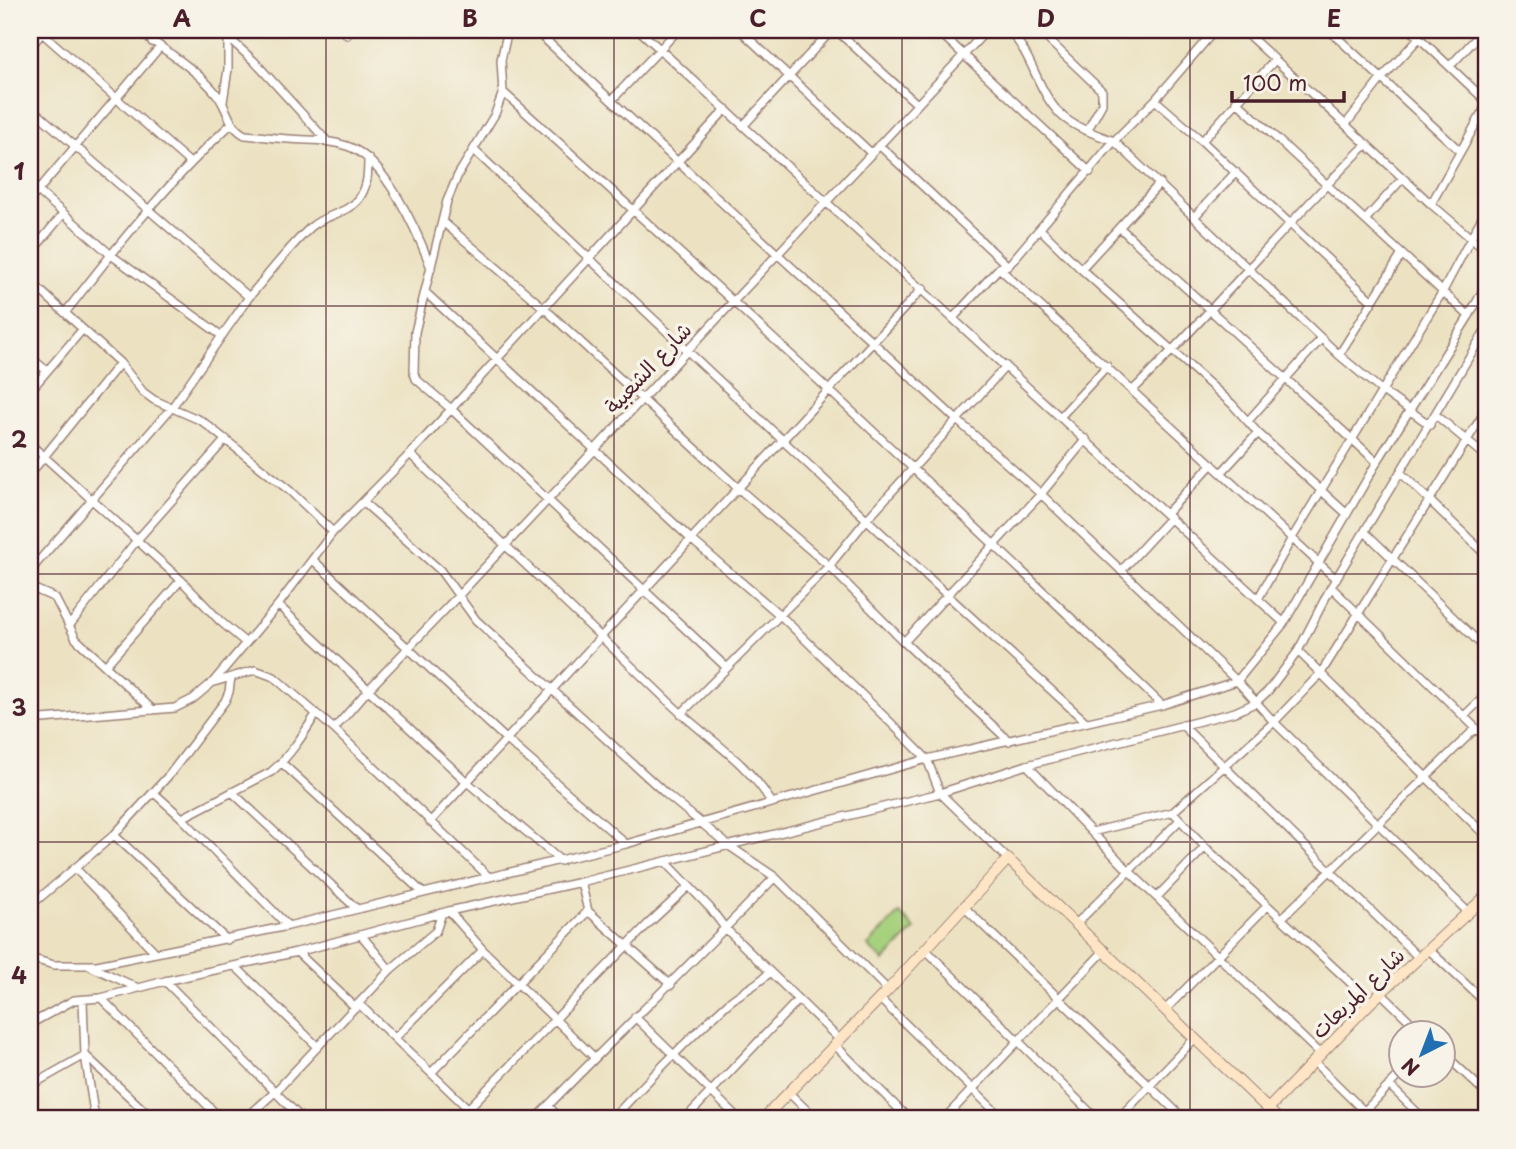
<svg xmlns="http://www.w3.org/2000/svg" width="1516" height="1149" viewBox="0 0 1516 1149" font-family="'Playpen Sans','Playpen Sans Arabic',sans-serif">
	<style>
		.green { fill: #a6d17d; stroke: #787854; stroke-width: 2 }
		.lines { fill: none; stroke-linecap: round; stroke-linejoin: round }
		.street-casing { stroke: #9b8076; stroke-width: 10 }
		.secondary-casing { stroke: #9b8076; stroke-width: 12 }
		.street { stroke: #fff; stroke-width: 7 }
		.secondary { stroke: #fde5c5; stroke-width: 10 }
		.grid { fill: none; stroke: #4a1f2b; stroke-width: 2; stroke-opacity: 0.55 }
		.labels { text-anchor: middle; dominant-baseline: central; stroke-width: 7; stroke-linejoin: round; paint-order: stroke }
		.street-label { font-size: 21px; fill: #4a1f2b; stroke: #f7f3e8 }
		.neatline { fill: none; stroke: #4a1f2b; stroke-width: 2.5 }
		.grid-label { font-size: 23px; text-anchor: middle; font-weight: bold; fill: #4a1f2b }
	</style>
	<rect width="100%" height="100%" fill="#f7f3e8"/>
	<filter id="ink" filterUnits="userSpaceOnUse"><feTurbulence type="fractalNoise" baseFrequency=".0143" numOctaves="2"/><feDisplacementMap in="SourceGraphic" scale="14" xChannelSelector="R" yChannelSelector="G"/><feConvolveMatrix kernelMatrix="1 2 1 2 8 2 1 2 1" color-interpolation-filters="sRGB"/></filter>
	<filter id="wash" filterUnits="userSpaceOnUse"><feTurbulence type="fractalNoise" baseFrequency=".00686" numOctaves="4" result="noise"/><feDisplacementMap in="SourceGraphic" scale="28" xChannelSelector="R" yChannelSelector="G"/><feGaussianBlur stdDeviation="1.57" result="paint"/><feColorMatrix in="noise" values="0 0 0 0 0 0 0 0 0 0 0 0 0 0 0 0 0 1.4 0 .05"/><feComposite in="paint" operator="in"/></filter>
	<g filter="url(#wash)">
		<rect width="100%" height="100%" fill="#ece2c2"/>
		<path class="green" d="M899 913 915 929 884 961 868 946Z"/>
	</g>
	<g filter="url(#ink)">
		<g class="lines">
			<g class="street-casing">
				<path id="street" d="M138 30C163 50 194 67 215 92 228 106 227 126 245 135 260 136 274 138 289 139 309 141 328 139 347 146 385 158 418 233 431 268
					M220 30 254 61 327 141
					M508 30 501 60 503 92 495 114 458 175 447 201 415 332 414 373 416 379 451 409 726 667
					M535 30 957 420 1041 494 1237 681 1274 722 1468 912
					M639 30 1284 623
					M740 30 871 153
					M836 30 917 104
					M937 30 1090 172
					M1008 30C1033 54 1036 89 1060 114 1074 128 1096 134 1114 141L1339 355 1381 390 1430 425
					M1038 30 1102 91V104L1087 131
					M1243 30 1431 204 1486 251
					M1329 30 1460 151
					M1411 30 1486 101
					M42 33 189 162
					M347 35 350 30
					M152 42 163 30
					M30 48 44 30
					M1450 66 1484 30
					M503 92C726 293 946 497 1162 705
					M612 100 678 30
					M1155 100 1202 141 1372 301
					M1236 101 1469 316
					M223 102 228 69V38
					M30 107 249 297C269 274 288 248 311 227 324 215 346 214 358 200 368 187 368 174 368 158
					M1346 124 1382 78 1419 38
					M744 125 832 30
					M1202 141 1275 60
					M879 145 1008 266
					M474 150 946 594 1086 722
					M30 184 111 255 222 336
					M30 200 159 48
					M1431 204 1486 106
					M1195 216 1236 172
					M1366 219 1403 178
					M443 222 544 308 739 489 829 566 904 642 1009 741
					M1120 228 1377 462
					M1041 230 1081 269 1232 404 1258 433 1347 514
					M30 254 63 214
					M999 268 1336 579
					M1081 269 1160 183
					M30 281 120 363 143 392 154 400 202 421 290 491 333 532
					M425 292 692 540 781 616 890 722 927 759 940 793 1008 859
					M30 303 41 291
					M65 313C118 245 168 182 231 124
					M954 317 999 268 1008 266 1114 141 1155 100 1215 30
					M1339 355 1402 254
					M30 357 47 371
					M1133 390C1214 311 1286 223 1367 144
					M30 391 82 330
					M1436 415 1486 457
					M1061 416 1107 366
					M1248 421 1321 339
					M30 444 181 580 220 621 246 643
					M410 454C497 537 584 621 671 704 706 738 746 760 772 803
					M1222 472 1258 433
					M1401 473 1486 555
					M30 474 120 363
					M363 502 440 570 476 620 666 794 728 845 775 877 888 990
					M1166 514 1212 464
					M1365 532 1486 649
					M313 560 506 739 626 844
					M30 571 173 406 249 297
					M1121 571 1170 518
					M30 587 55 598 76 639 153 710
					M1331 587 1486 738
					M1258 599 1292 538 1443 291 1486 210
					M278 605 467 782 561 861
					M69 626 137 540 226 439
					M904 642 1041 494 1086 439
					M1298 651 1486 836
					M105 666 181 580
					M214 682 255 670 274 677 334 729 489 877
					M681 714 829 566 867 519 1006 366
					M1464 716 1486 695
					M30 720 175 708 193 699 213 682 278 605 333 532 410 454 726 109
					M1182 725 1419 958
					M334 729 368 690 459 595 987 30
					M282 763 422 892
					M1027 765 1128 870 1320 1054
					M153 792 182 818
					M232 792 357 909
					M1173 812 1205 847 1371 1002
					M430 822 923 288
					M1092 832 1173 812 1274 722 1321 673 1486 410
					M114 835 227 940
					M665 861 710 908 725 928 840 1040
					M76 869 156 953
					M581 882 588 911 671 985
					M1157 897 1205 847
					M30 906 114 835 170 774 225 701 229 692 231 677
					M964 907 1184 1119
					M449 911 483 950 594 1057
					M1282 918 1476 728
					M1077 923 1180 820
					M288 926 182 818 271 772C290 756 303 735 316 714
					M362 936 390 970
					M925 949 1097 1119
					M1428 949 1486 1003
					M297 952 356 1008
					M30 958 54 965H97L288 926 626 844 927 759 1162 705 1237 681 1284 623 1377 462 1469 316 1486 285
					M235 966 318 1047
					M92 967 136 987
					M165 981 302 1119
					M1381 993 1423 1034
					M101 998 221 1119
					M880 999 1003 1119
					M359 1004 479 1119
					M1165 1010 1267 906
					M635 1017 739 1119
					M30 1024 74 1000 101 998 165 981 297 952 449 911 581 882 847 816 940 793 1027 765 1235 712 1255 703 1268 691 1298 651 1331 587 1486 329
					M395 1038 483 950
					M835 1045 909 1119
					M1442 1052 1486 1093
					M1313 1061 1372 1119
					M431 1073 588 911
					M1389 1085 1424 1119
					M30 1086 85 1055 83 1000
					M789 1093 816 1119
					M548 1106 561 1119
					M1364 1112 1400 1074
					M95 1119 85 1055 153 1119
					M245 1119 276 1091 390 970 436 931 442 913
					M458 1119 647 925 689 886
					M535 1119C614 1038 696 959 775 877
					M612 1119C650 1078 685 1042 726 1005 741 991 754 988 769 973
					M685 1119 798 1000
					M944 1119 1105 950
					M1118 1119 1194 1039"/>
			</g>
			<g class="secondary-casing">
				<path id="secondary" d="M763 1119 888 990 1008 859 1268 1109
					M1278 1119 1268 1109 1371 1002 1486 896"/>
			</g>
			<use href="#street" class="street"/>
			<use href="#secondary" class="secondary"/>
		</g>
	</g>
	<path class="grid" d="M326 30V1119M614 30V1119M902 30V1119M1190 30V1119M30 306H1486M30 574H1486M30 842H1486"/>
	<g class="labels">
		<g class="street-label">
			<text transform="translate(647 367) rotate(-47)">شارع الشعبية</text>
			<text transform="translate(1357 992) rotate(-44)">شارع المربعات</text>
		</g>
	</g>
	<rect width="1516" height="1149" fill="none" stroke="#f7f3e8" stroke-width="77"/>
	<g transform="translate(1422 1054) rotate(222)"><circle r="33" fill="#f7f3e8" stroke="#b29e9c" stroke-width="2"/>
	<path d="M0-5L12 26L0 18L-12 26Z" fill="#1f6fb2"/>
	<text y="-10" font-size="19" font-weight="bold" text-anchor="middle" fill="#4a1f2b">N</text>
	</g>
	<path d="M1232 91v10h112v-10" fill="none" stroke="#4a1f2b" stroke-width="3.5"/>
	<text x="1243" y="91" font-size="21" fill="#4a1f2b" stroke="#f7f3e8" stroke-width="5" paint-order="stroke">100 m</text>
	<rect x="38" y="38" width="1440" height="1072" class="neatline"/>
	<g class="grid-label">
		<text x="182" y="27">A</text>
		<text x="470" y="27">B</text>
		<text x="758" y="27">C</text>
		<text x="1046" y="27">D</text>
		<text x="1334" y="27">E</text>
		<text x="19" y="180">1</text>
		<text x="19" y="448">2</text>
		<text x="19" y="716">3</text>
		<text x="19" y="984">4</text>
	</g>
</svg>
